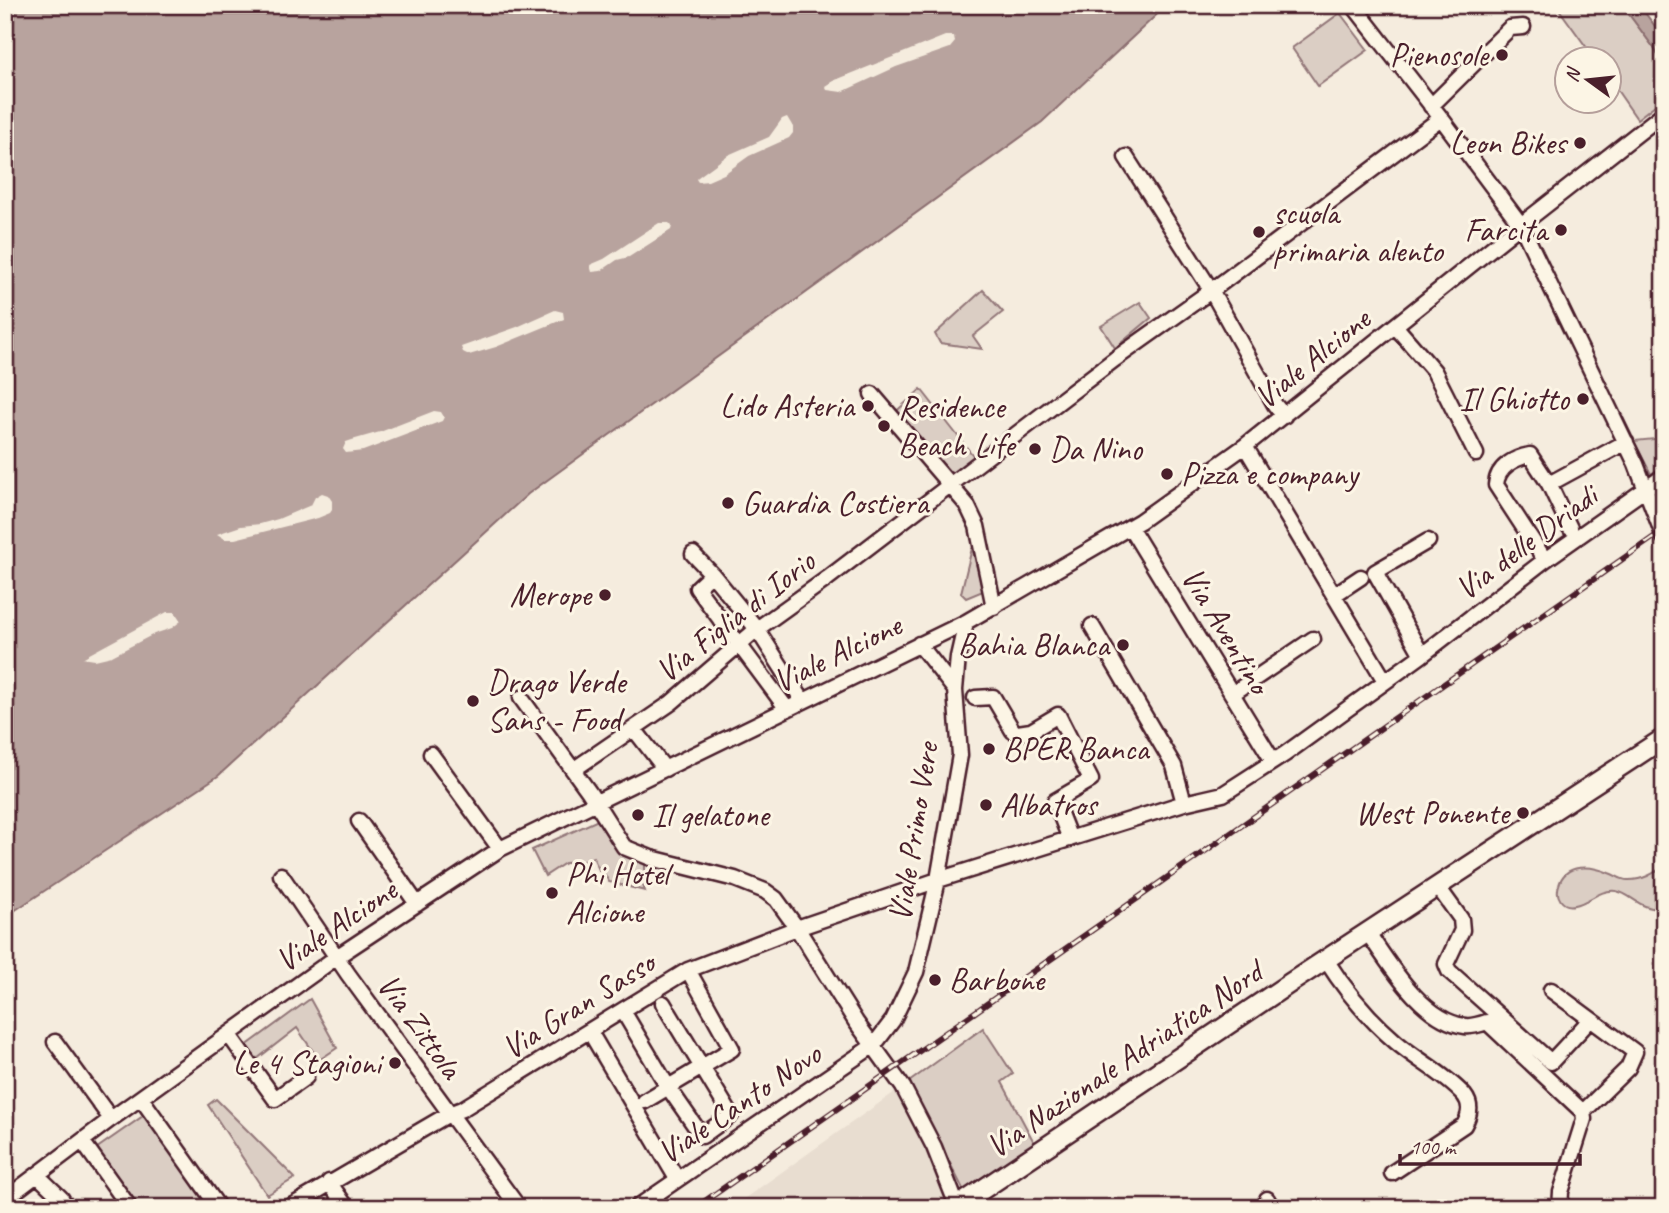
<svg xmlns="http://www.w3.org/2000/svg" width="1669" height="1213" viewBox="0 0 1669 1213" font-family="Caveat,sans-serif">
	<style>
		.built { fill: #e8ddd0 }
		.green { fill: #dbcec4; stroke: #927678; stroke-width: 2 }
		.water { fill: #b8a39e; stroke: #8c6e70; stroke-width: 2 }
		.pier { fill: #f5ecde }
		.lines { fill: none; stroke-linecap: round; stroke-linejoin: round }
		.minor-casing { stroke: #4a1f2b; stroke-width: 19 }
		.major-casing { stroke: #4a1f2b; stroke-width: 23 }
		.minor { stroke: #fcf5e5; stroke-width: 14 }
		.major { stroke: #fcf5e5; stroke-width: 18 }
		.rail-casing { stroke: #4a1f2b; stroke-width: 6 }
		.rail { stroke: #fcf5e5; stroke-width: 3.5; stroke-dasharray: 10; stroke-linecap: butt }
		.poi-dot { fill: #4a1f2b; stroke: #fcf5e5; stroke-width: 2.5 }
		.labels { text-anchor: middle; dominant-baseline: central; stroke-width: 6; stroke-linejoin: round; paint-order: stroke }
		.poi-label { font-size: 33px; fill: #4a1f2b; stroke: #fcf5e5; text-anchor: start }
		.street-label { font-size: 33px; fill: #4a1f2b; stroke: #fcf5e5 }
	</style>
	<rect width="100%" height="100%" fill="#f5ecde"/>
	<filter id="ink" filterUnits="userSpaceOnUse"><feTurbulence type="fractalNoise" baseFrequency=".0143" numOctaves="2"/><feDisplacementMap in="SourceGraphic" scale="14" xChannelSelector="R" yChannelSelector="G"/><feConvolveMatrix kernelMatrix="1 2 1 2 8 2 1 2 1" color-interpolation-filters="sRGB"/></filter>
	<g filter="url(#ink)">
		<path class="built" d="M909 1082 965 1193 942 1208H731Z"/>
		<path class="green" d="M1556 5H1622L1654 48 1664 66V98L1637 119 1610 80V60L1595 59Z
			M1340 13 1368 50 1318 86 1292 48Z
			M983 290 1003 312 973 336 982 349 940 343 935 334Z
			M1140 302 1151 318 1115 348 1101 326Z
			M921 389 975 458 946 480 892 415Z
			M1664 438V465L1651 474 1634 441Z
			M972 548 983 591 966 598 961 593Z
			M598 820 615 847 645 864V877L641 879 645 891 609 882 605 875 602 876 593 857 582 862 565 863 545 876 532 850Z
			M1664 866V901L1661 910C1656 909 1650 908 1645 906 1635 902 1627 893 1616 891 1600 889 1589 902 1575 905 1562 908 1555 896 1559 885 1565 863 1591 865 1609 873 1616 875 1622 881 1629 880 1643 880 1653 874 1664 866Z
			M310 999 337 1048 319 1060 297 1028 253 1062 242 1049Z
			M983 1028 1013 1074 1002 1082 1036 1146 965 1193 909 1082Z
			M216 1099 295 1178 267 1195 208 1105Z
			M146 1114 214 1208H135L93 1151Z"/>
		<path class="water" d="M5 5H1167L1042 122 528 494 218 776 5 917Z
			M1622 5H1639L1664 38V66L1654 48Z"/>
		<path class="pier" d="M945 36H954L955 42 950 48 896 67 842 92 827 90 825 86 833 81Z
			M787 117 793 127V133L789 138 749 156 724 174 708 181 698 182 696 179 698 177 728 155 769 137 782 119Z
			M659 223H669L672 226 671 230 629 257 617 260 601 271 592 272 590 265 604 259Z
			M555 310 563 312 564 319 496 347 469 355 463 352 461 347 517 327Z
			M434 411 441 412 444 417 442 421 363 451 346 453 343 449 346 442 352 440 380 432Z
			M322 493 328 495 332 501V510L330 513 318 518 235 539H225L217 534 241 526 260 524 278 519 311 505 315 497Z
			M167 612H175L181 621 172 628 154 634 112 656 95 660 82 658Z"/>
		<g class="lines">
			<g class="minor-casing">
				<path id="minor" d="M1353 5 1441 118 1521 225 1636 464 1664 537
					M1431 106 1510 28 1523 27
					M1126 157 1211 290 1275 405 1284 416
					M1396 327 1434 371 1476 454
					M872 394 967 505 977 526 994 607
					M1245 446 1385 681
					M1549 484 1626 442
					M1130 527 1273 761
					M693 554 712 574
					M1545 560 1496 485C1497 467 1514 458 1530 455L1549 484 1570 528
					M1334 595 1361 577
					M1092 626 1174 766 1184 803
					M919 644 955 690
					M1422 655 1375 572 1428 541
					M1232 694 1313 639
					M521 698 589 792 624 847 651 858 735 879 765 891 776 899 797 928 856 1022 903 1087 934 1147 958 1208
					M975 698 993 697 1013 731 1018 733 1031 731 1058 715 1091 780 1055 801 1070 839
					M787 709 697 588 712 574 757 629 803 701
					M634 729 665 769
					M431 754 500 849
					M573 770 671 703 757 629 828 578 1115 359 1219 285 1441 118
					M359 821 417 904
					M281 875 348 974 519 1208
					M1438 887 1461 919 1462 930 1446 964 1449 971 1551 1062 1590 1020
					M1368 933C1390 965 1423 1021 1465 1026 1472 1027 1481 1024 1487 1022L1583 1112
					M1326 960C1345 990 1369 1019 1396 1042 1417 1060 1445 1074 1464 1095 1472 1105 1470 1115 1464 1125L1392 1173
					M1551 990 1635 1052 1628 1068 1583 1112 1584 1119 1561 1192 1560 1208
					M623 1011 668 1087 702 1136 731 1115 663 1003
					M590 1032 677 1179
					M229 1035 275 1099 306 1077
					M55 1042 111 1119
					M141 1098 219 1208
					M645 1101 732 1049 688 970
					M82 1141 130 1208
					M37 1175 61 1198 67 1208
					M329 1182 347 1208
					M5 1199 111 1119 338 956 500 849 966 622 1140 521 1245 446 1508 235 1664 113
					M1267 1199 1272 1208
					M288 1208 449 1114 462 1109 688 970 797 928 938 880 1184 803 1223 794 1285 754 1422 655 1545 560 1664 476
					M636 1208 874 1045 893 1020 916 972 938 880 960 755 955 690 958 657 966 622"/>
			</g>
			<g class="major-casing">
				<path id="major" d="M955 1208 1290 983 1664 738"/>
			</g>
			<use href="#minor" class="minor"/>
			<use href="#major" class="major"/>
			<g class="rail-casing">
				<path id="rail" d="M695 1208 1664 530"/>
			</g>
			<use href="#rail" class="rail"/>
		</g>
	</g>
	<g class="poi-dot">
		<circle cx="1502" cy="55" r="7"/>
		<circle cx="1580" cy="143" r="7"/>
		<circle cx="1561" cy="230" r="7"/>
		<circle cx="1259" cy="232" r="7"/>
		<circle cx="1583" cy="399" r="7"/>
		<circle cx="868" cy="406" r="7"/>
		<circle cx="884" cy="426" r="7"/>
		<circle cx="1035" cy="449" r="7"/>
		<circle cx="1167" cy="474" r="7"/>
		<circle cx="728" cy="503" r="7"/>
		<circle cx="605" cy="595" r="7"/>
		<circle cx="1123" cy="645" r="7"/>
		<circle cx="473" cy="701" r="7"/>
		<circle cx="989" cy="749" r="7"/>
		<circle cx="986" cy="805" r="7"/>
		<circle cx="1523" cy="813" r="7"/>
		<circle cx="638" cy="815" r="7"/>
		<circle cx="552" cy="893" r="7"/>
		<circle cx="935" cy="980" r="7"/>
		<circle cx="395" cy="1063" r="7"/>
	</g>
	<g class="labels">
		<g class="poi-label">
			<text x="1488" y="55" text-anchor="end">Pienosole</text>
			<text x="1566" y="143" text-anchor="end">Leon Bikes</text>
			<text x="1273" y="213">scuola<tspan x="1273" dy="38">primaria alento</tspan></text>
			<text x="1547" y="230" text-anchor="end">Farcita</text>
			<text x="1569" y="399" text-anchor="end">Il Ghiotto</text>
			<text x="854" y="406" text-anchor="end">Lido Asteria</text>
			<text x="898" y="407">Residence<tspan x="898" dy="38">Beach Life</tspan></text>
			<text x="1049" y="449">Da Nino</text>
			<text x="1181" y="474">Pizza e company</text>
			<text x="742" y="503">Guardia Costiera</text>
			<text x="591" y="595" text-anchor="end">Merope</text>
			<text x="1109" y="645" text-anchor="end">Bahia Blanca</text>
			<text x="487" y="682">Drago Verde<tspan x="487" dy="38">Sans - Food</tspan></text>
			<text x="1003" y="749">BPER Banca</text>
			<text x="1000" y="805">Albatros</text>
			<text x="1509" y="813" text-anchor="end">West Ponente</text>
			<text x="652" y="815">Il gelatone</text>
			<text x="566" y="874">Phi Hotel<tspan x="566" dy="38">Alcione</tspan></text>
			<text x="949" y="980">Barbone</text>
			<text x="381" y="1063" text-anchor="end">Le 4 Stagioni</text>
		</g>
		<g class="street-label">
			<text transform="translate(1312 358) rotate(-39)">Viale Alcione</text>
			<text transform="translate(1526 542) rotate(-37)">Via delle Driadi</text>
			<text transform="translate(735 616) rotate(-38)">Via Figlia di Iorio</text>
			<text transform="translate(1226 630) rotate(59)">Via Aventino</text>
			<text transform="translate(837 653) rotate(-26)">Viale Alcione</text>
			<text transform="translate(913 832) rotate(-81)">Viale Primo Vere</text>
			<text transform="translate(336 925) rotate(-34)">Viale Alcione</text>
			<text transform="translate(578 1005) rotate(-32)">Via Gran Sasso</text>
			<text transform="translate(420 1026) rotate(54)">Via Zittola</text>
			<text transform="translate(1124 1059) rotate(-34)">Via Nazionale Adriatica Nord</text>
			<text transform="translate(739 1103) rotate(-34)">Viale Canto Novo</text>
		</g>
	</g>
	<rect width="1669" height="1213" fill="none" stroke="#fcf5e5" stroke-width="28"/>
	<rect x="14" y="14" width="1641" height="1185" fill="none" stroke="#4a1f2b" stroke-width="2.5" filter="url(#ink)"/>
	<g transform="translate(1588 80) rotate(285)"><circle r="33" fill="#fcf5e5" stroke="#b59f9b" stroke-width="2"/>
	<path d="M0-5L12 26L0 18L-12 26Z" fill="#4a1f2b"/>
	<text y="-10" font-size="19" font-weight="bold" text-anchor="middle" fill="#4a1f2b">N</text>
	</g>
	<path d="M1400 1154v10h180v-10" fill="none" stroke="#4a1f2b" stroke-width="3.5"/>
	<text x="1410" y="1154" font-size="21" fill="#4a1f2b" stroke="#fcf5e5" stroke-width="5" paint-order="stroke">100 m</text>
</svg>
